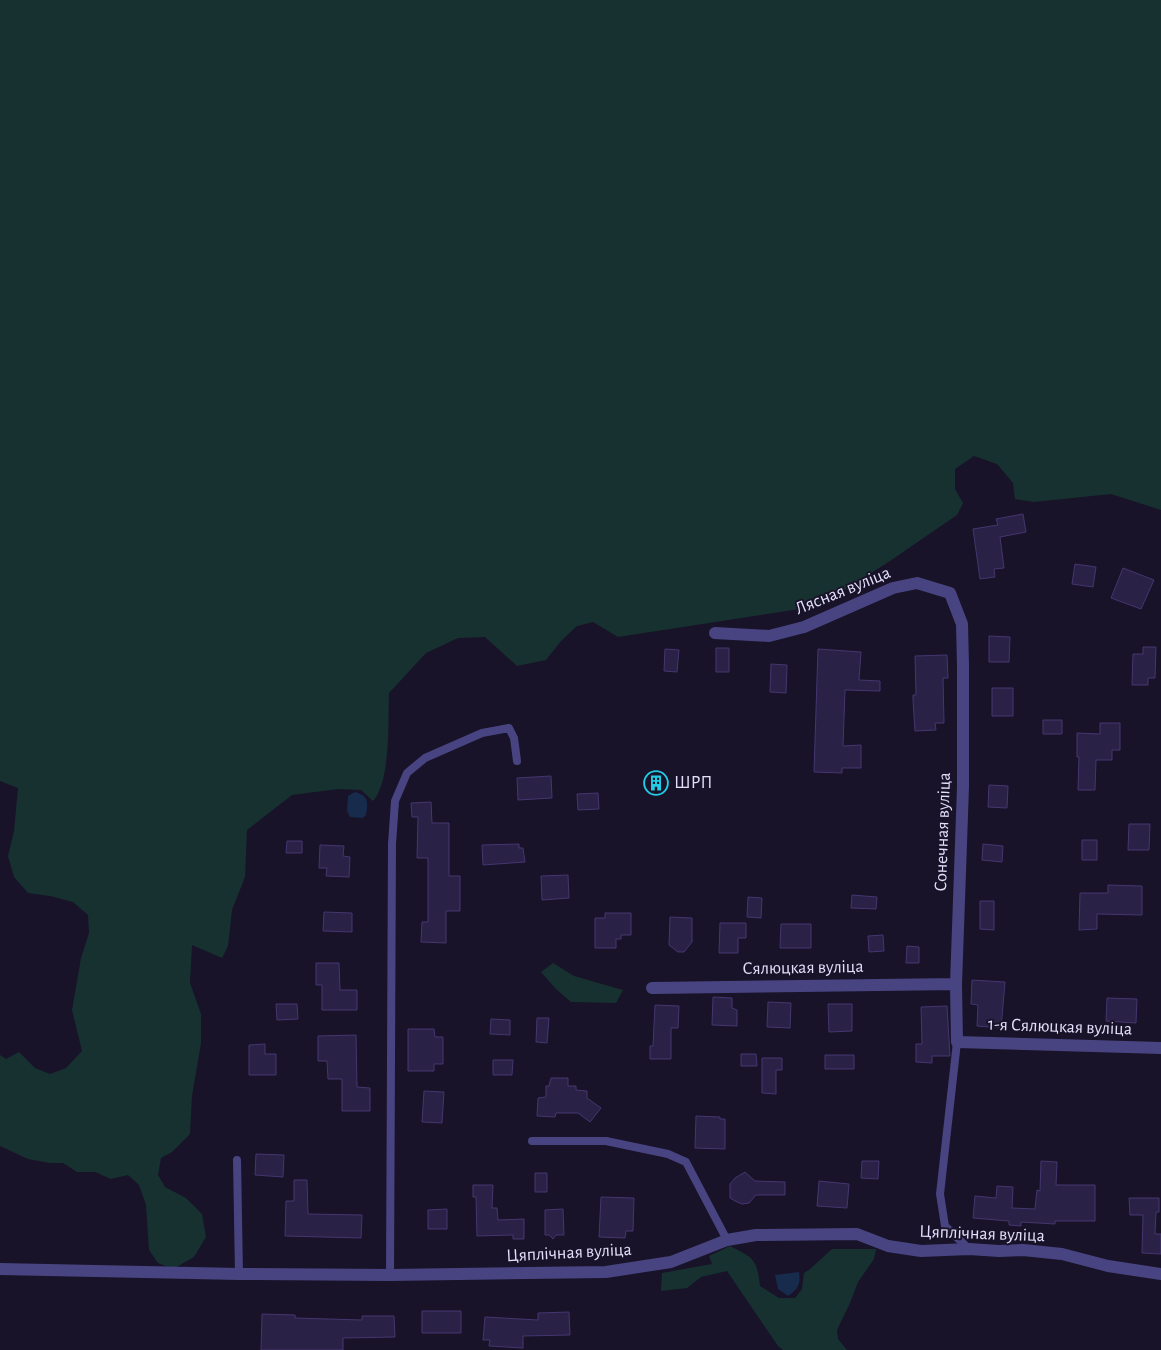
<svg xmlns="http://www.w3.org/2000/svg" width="1161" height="1350" viewBox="0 0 1161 1350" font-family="'Alegreya Sans',sans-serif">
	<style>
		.green { fill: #173131 }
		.water { fill: #172b4d }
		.building { fill: #2a2246; stroke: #443670 }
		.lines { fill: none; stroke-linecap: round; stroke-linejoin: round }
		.lane { stroke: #484481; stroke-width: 8 }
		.street { stroke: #484481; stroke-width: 12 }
		.labels { text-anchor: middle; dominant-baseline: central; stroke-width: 4; stroke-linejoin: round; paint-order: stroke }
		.street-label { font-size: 18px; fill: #e2defb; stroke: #181328 }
		.poi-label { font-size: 18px; fill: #e2defb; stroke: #181328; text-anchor: start }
	</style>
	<rect width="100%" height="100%" fill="#181328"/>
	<path class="green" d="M0 0H1161V510L1111 494 1034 502 1015 499 1013 483 997 464 974 456 955 469V489L963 503 957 515 890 561 819 606 618 637 593 622 577 626 561 641 546 660 517 666 485 637 458 638 426 653 389 693C388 721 391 781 373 801L361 790 338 789 292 795 247 830 245 877 232 910 228 946 222 958 192 945 190 983 201 1014V1043L192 1096 190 1134 172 1152 161 1158 158 1175 165 1187 186 1198 202 1214 206 1237 194 1257 173 1269 158 1263 149 1250 146 1205 139 1185 128 1175 111 1179 95 1172H77L63 1163H50L28 1159 0 1146V1055L6 1059 19 1052 35 1068 50 1074 66 1068 82 1051 72 1010 81 958 89 933 88 915 73 902 50 896 28 893 14 877 8 856 14 831 18 788 0 781Z
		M553 963 574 976 623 990 616 1003 571 1002 556 989 541 972Z
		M730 1246C754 1258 757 1259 760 1286L779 1298H795L802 1289 804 1273 810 1269 832 1249H876L874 1259 858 1282 850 1303 837 1330 838 1339 847 1350H783L778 1346 727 1271 701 1277 687 1288 661 1291 662 1273 712 1264 709 1256Z"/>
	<path class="water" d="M355 792C369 796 368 802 366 815L363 818 350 817 347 811 348 796Z
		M799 1272C801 1284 798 1289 788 1296L778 1289 775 1275Z"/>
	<path class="building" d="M1023 514 1026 532 1000 537 1004 568 994 569 995 577 980 579 973 529 998 525 996 519Z
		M1075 564 1096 567 1093 587 1072 584Z
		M1123 568 1154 580 1141 609 1111 598Z
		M989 636 1010 637 1009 662H989Z
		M1143 647H1156L1155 678H1148V685H1132L1133 654H1143Z
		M716 648H729V672H716Z
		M665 649 679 650 677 672 664 671Z
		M818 649 861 652 859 680 880 681V691L845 690 843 746 861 745V768H842V773L814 772Z
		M947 655 948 678H943L944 723H935L936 730 915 731 913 700V695H916L915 656Z
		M771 664 787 665 786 693 770 692Z
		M992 688H1013V716H992Z
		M1043 720H1062V734H1043Z
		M1100 723H1120V750H1112V760H1096L1095 790H1078L1079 757H1077V733L1100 734Z
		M551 776 552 798 518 800 517 778Z
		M989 785 1008 786 1007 808 988 807Z
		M598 793 599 809 578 810 577 794Z
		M431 802 432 823H449V876H460V911H446V943L421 942 422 922H428V858H417L418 817H412L411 803Z
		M1129 824H1150L1149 850H1128Z
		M1082 840H1097V860H1082Z
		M287 841H302V853H286Z
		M519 844V848H523L525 862 483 865 482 845Z
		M983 844 1003 846 1002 862 982 860Z
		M320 845 344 846 343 856 350 857 349 877 326 876 327 868H319Z
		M568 875 569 898 542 900 541 876Z
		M1108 885 1142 886V915L1097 914V929L1079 930 1080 893H1108Z
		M852 895 877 897 876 909 851 908Z
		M748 897 762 898 761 918 747 917Z
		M980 901H994V930L980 929Z
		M324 912 352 913V932L323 931Z
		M605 913H631V935H621V939H616V948H595V918H605Z
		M670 917 692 918V942L684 952H678L669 945Z
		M720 923H746V938H738V953H719Z
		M781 924H811V948H780Z
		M883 935 884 951 869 952 868 936Z
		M907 946 919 947V963H906Z
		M316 963H339L340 990H357V1010H322V985H316Z
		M972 980 1005 982 1001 1028 977 1026 978 1005 971 1004Z
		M713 997 732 998V1008L737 1010V1026L712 1025Z
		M1107 998 1137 999 1136 1023 1106 1021Z
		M768 1002 791 1003 790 1028 767 1027Z
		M276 1004H297L298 1019 277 1020Z
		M828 1004H852V1031L829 1032Z
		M655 1005 679 1006 678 1028H671V1059H650V1046H653Z
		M947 1006 950 1056H932V1063L916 1062V1044H922L921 1007Z
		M537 1018H549L547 1043 536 1042Z
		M491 1019 510 1020V1035L490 1034Z
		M408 1029H434L435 1037H443V1064H434V1071H408Z
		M356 1035 357 1087 370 1088V1111H342V1079H328L327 1061H318V1036Z
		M265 1044V1054H276V1075H249V1045Z
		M741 1054H756L757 1066H741Z
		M825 1055H854V1069H825Z
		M762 1058H782V1070H776V1094L762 1093Z
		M493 1060H513L512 1075H493Z
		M551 1078H568V1086H576V1090L587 1091V1098L601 1108 590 1122 578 1113H556L555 1117 537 1116 538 1098 546 1097V1086H549Z
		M424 1091 444 1092 442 1123 422 1122Z
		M696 1116 720 1117V1119H725V1149L695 1148Z
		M256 1154 284 1155 283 1177 255 1175Z
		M862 1161H879L878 1179 861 1178Z
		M1041 1161 1057 1162 1056 1185H1095V1221H1055V1224L1021 1222V1226L1009 1225V1221L973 1218 975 1196 996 1198 997 1186 1013 1187 1012 1208 1035 1209 1037 1190 1040 1191Z
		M745 1172 755 1181 785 1182V1195H756L749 1203 742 1204 735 1201 730 1198V1184L735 1178Z
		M535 1173H547V1192H535Z
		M294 1180H307L308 1214 362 1215 361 1238 285 1236 286 1201H294Z
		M819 1181 849 1184 847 1208 817 1206Z
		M473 1185H493L492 1208H497L498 1220 524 1219V1239H513V1235L477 1236 476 1197H473Z
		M601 1197 634 1198 633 1231H626L625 1238 599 1237Z
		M1129 1198H1159V1212H1156L1155 1234H1161V1254L1142 1253 1143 1215H1130Z
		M447 1209V1229H428V1210Z
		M563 1209 564 1235H556L553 1239 549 1235H545V1210Z
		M422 1311H461V1333H422Z
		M569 1312 570 1335 523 1336V1348L489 1346 490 1340H483L485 1317 538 1320V1313Z
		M262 1314 295 1315V1318L362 1320V1316H394L395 1337 343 1338V1350H261Z"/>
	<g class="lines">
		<path class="lane" d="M957 1042 940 1194 945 1226 969 1249
			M532 1141H606L668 1154 686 1162 727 1240
			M237 1160 239 1274
			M390 1275 392 844 395 801 407 773 425 758 482 733 509 728 514 738 517 761"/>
		<path class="street" d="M715 633 769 636 804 627 893 588 917 583 950 593 962 624 963 665V787L956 984 957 1042 1161 1048
			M652 988 956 984
			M0 1269 239 1274 390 1275 606 1272 671 1262 727 1240 756 1235 857 1234 888 1246 921 1251 969 1249 999 1251 1023 1250 1062 1254 1108 1266 1161 1274"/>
	</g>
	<defs>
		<g id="building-ring" transform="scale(1.25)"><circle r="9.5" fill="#181328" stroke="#21cbe4" stroke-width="1.5"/><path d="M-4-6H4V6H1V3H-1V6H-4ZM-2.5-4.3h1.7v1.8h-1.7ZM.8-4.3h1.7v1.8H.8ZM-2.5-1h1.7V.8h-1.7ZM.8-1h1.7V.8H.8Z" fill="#21cbe4"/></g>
	</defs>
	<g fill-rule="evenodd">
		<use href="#building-ring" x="656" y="783"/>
	</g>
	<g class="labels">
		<g class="street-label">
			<text transform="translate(843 591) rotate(-22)">Лясная вуліца</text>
			<text transform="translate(943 832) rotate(-88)">Сонечная вуліца</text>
			<text transform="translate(803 968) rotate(-1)">Сялюцкая вуліца</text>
			<text transform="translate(1060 1027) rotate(2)">1-я Сялюцкая вуліца</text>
			<text transform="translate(982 1234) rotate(2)">Цяплічная вуліца</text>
			<text transform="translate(569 1253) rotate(-3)">Цяплічная вуліца</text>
		</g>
		<g class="poi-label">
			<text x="674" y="783">ШРП</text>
		</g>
	</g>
</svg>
